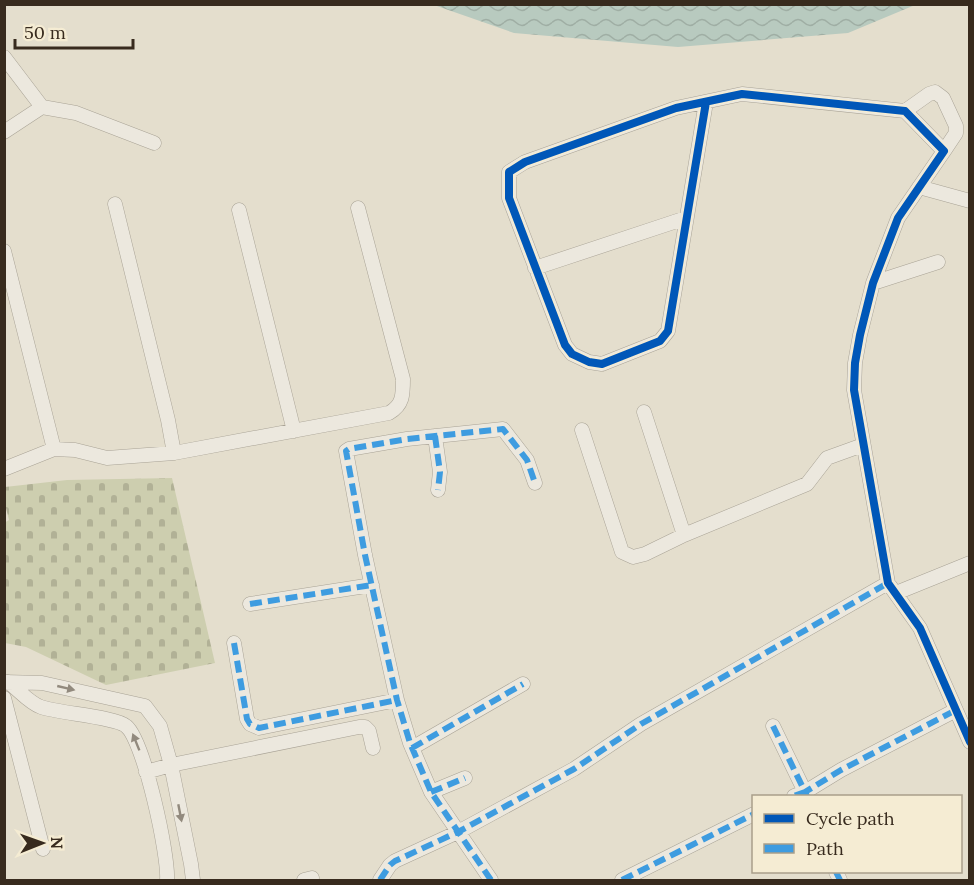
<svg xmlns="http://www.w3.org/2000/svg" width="974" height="885" viewBox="0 0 974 885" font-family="Lora,serif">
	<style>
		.cemetery { fill: url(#cemetery-stones) }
		.water { fill: url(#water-waves) }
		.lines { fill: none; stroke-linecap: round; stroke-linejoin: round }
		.street-casing { stroke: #a9a396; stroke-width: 15 }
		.street { stroke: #ece8de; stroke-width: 14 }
		.quiet { stroke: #3e9ce0; stroke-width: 6; stroke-dasharray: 12 6; stroke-linecap: butt }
		.cycleway-casing { stroke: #f5ecd3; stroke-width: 11 }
		.cycleway { stroke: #0057b8; stroke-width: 8 }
		.oneway { fill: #928a7e }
	</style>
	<defs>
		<pattern id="cemetery-stones" width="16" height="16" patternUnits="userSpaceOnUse" patternTransform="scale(1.5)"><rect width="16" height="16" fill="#cdceaf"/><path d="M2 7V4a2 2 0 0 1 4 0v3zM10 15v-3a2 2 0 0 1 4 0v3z" fill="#b1b196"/></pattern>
		<pattern id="water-waves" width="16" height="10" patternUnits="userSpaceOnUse" patternTransform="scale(1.5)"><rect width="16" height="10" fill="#b8cabf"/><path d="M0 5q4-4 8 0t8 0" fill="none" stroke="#9faea4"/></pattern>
	</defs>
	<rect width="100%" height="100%" fill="#e4decd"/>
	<path class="cemetery" d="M172 478 215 663 106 685 26 647 5 643 4 523 9 520 5 504V487L67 480Z"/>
	<path class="water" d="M434 5H915L848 33 678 47 514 33Z"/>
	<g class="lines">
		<g class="street-casing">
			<path id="street" d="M4 57 42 107 4 132
				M706 102 668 331 660 341 602 364 589 362 572 354 565 345 509 198V172L525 162 676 108 742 94 905 111 944 151 898 218 873 283 860 335 855 363 854 390 888 583 920 628 970 742
				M42 107 76 113 154 143
				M905 111 929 94 935 92 943 98 956 126V133L944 151
				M919 187 970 201
				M115 204 168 420 174 453
				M239 210 294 431
				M4 251 54 449
				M535 268 686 218
				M873 283 938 262
				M644 412 684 535
				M582 430 622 552 633 557 645 554 684 535 807 484 827 458 863 445
				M435 436 440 472 438 490
				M4 469 54 449 75 450 107 458 174 453 389 413C403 405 403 395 403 379L358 208
				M896 593 970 563
				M250 604 372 585
				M234 643 247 719 250 724 259 728 397 700
				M4 682 42 683 145 706 160 726 171 765 191 864 193 880
				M8 682C18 689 29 703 41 707 58 713 116 717 126 726 144 740 169 856 167 880
				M4 698 43 849
				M773 726 805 792 794 796
				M412 748 523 684
				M146 772 171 765 359 727H365L369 731 373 748
				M431 792 465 778
				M807 796 805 792 841 770 956 710
				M836 872 840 880
				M304 880 312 878
				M380 880 390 865 395 861 458 832 574 769 641 724 888 583
				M491 880 431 792 410 743 397 700 365 555 346 451 349 449 407 439 503 429 527 460 535 483
				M622 880 754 814"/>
		</g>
		<use href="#street" class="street"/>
		<path class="quiet" d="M435 436 440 472 438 490
			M250 604 372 585
			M234 643 247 719 250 724 259 728 397 700
			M773 726 805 792 794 796
			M412 748 523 684
			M431 792 465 778
			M807 796 805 792 841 770 956 710
			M836 872 840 880
			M380 880 390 865 395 861 458 832 574 769 641 724 888 583
			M491 880 431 792 410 743 397 700 365 555 346 451 349 449 407 439 503 429 527 460 535 483
			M622 880 754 814"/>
		<g class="cycleway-casing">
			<path id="cycleway" d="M706 102 668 331 660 341 602 364 589 362 572 354 565 345 509 198V172L525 162 676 108 742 94 905 111 944 151 898 218 873 283 860 335 855 363 854 390 888 583 920 628 970 742"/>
		</g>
		<use href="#cycleway" class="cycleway"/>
	</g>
	<defs><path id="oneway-solid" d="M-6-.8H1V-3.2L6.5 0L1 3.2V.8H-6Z" transform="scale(1.5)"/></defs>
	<g class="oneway">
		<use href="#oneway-solid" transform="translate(66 688) rotate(13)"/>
		<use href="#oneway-solid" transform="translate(136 742) rotate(-112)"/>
		<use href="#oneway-solid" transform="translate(180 813) rotate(79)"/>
	</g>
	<rect width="974" height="885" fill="none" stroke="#382b1e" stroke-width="12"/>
	<rect x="752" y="795" width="210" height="78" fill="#f5ecd3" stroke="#a99f8b" stroke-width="1.5"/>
	<rect x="764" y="814" width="30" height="9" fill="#0057b8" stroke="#a99f8b" stroke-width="1.5"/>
	<text x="806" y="825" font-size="18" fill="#382b1e">Cycle path</text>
	<rect x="764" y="844" width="30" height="9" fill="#3e9ce0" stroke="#a99f8b" stroke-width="1.5"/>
	<text x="806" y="855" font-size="18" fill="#382b1e">Path</text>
	<g transform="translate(42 843) rotate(89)" stroke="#f5ecd3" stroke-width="4.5" paint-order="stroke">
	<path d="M0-4.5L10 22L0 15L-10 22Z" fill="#382b1e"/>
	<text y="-9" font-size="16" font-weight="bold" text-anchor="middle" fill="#382b1e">N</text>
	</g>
	<path d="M15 39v9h118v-9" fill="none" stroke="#382b1e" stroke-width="3"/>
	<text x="24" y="39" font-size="18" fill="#382b1e" stroke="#f5ecd3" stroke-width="4.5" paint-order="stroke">50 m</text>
</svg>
